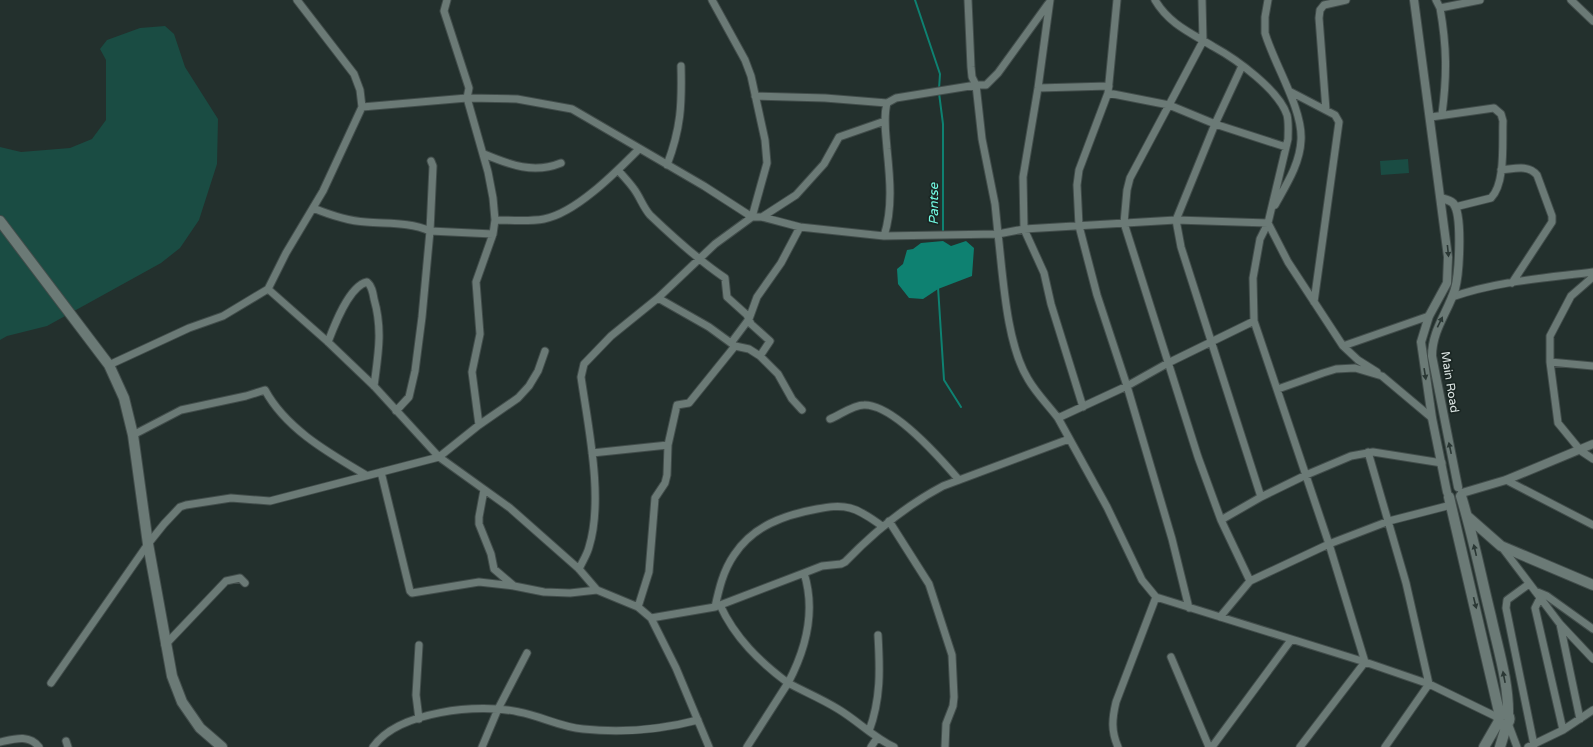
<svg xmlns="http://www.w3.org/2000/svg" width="1593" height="747" viewBox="0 0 1593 747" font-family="'Varela Round',sans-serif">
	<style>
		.green { fill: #1a4c43 }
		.water { fill: #0e8171 }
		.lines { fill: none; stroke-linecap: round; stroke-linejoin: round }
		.stream { stroke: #0e8171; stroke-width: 2 }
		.minor-casing { stroke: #424d4b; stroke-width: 9 }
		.tertiary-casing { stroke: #424d4b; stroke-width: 10 }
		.secondary-casing { stroke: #424d4b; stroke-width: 12 }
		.minor { stroke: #6b7a76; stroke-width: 7 }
		.tertiary { stroke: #6b7a76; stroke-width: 8 }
		.secondary { stroke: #6b7a76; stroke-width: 10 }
		.oneway { fill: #2a3734 }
		.labels { text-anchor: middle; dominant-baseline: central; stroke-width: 3.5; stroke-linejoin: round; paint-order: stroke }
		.street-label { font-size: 12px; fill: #dae3e1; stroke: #1a2623 }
		.water-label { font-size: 13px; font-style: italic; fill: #73fce4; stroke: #1a2623 }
	</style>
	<rect width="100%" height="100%" fill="#23302d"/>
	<path class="green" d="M165 26 174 34 185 67 218 119 217 164 199 220 180 248 161 263 47 326 7 336 0 340V147L21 152 70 148 92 139 106 120V60L100 49 107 40 140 28Z
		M1408 159 1409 173 1381 175 1380 161Z"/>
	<path class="water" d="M943 241 951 246 966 241 974 248 972 276 938 289 923 299 909 298 898 284 897 269 903 264 907 250 913 249 921 243Z"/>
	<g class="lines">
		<path class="stream" d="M915 0 940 74 939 89
			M939 93 943 124V233
			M938 287 944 380 961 407"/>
		<g class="minor-casing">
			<path id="minor" d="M297 0 354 74 360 90 362 107
				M712 0 745 60 751 76 765 140 767 163 752 217H762L800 227 884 236 998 234 995 204 982 139 976 85 896 98 887 103C883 118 886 134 887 149 890 178 893 208 884 236
				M968 0 971 67 972 77 976 85H986L998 73 1048 4
				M1050 0 1038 88 1023 177 1024 229 998 234C1003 275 1006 343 1028 379 1036 393 1048 405 1058 418
				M1117 0 1108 93 1169 105 1130 178 1127 190 1124 223 1198 457 1221 520
				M1155 0C1169 24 1191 33 1214 47 1236 59 1279 90 1287 115 1289 123 1288 131 1288 139L1268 223 1288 262 1343 346
				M1202 0 1203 41 1169 105 1215 124 1242 66
				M1268 0 1265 17V33C1274 64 1303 109 1301 140 1300 164 1286 185 1275 205
				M1436 0 1440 8 1480 0
				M1571 0 1593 21
				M1440 8C1447 47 1447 76 1442 114
				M1038 88 1109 86
				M1289 91 1335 115 1339 122 1314 302
				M1108 93 1079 170 1077 185 1079 226 1097 295 1127 386 1172 539 1189 608
				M755 96 825 98 887 103
				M1326 110 1319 18 1320 10 1324 5 1346 0
				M1431 117 1494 108 1501 114 1503 121C1502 141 1506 183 1491 198L1455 207
				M484 154C510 165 534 174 561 163
				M431 161 433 166 430 231 493 234
				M667 165C681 128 682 105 681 66
				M618 170C623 176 629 182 634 189 640 197 643 207 650 215 674 238 697 259 725 278L727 297 747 315 751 324 770 341 760 356
				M1501 170C1514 169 1528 164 1537 175L1552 216V222L1512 283
				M313 208C330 215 348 221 366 222 388 224 409 222 430 231L422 317 415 371 409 397 396 411
				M762 217 796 195 824 164 839 137 885 121
				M495 220C510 220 528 222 544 219 576 213 616 172 639 149
				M1593 277 1571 296 1550 336V362L1593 366
				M268 289 328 342 374 386 439 457 479 425 518 398 529 386 538 371 545 351
				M1452 297C1497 281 1546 278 1593 272
				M658 298 709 327 735 346 749 349 760 356 778 374 792 399 802 410
				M328 342C334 326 349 286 367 282 372 286 373 293 374 299 383 330 378 355 374 386
				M731 343 749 319 757 297 781 263 800 227
				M1550 362 1558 423 1581 451 1593 459
				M109 365 189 328 223 316 268 289 286 253 323 191 362 107 467 98 469 88 444 11 447 0
				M1377 372 1358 360 1343 346 1429 316
				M1278 389 1323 373 1336 369 1355 368 1382 376 1432 418
				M1083 407 1051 304 1044 273 1024 229 1176 220 1268 223 1260 239 1253 278 1254 321 1329 544 1365 662 1300 747
				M830 419C840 415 853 405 864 405 893 404 941 459 959 480
				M479 425 472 372 480 334 476 282 493 234 495 220 493 198 488 172 467 98 517 99 572 109 704 186 752 217 715 244 658 298 611 336 584 364 581 377C588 426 604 499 589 547 587 555 582 562 579 569
				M133 435 181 410 246 396 265 390C286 429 329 453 366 475
				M1368 452 1406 583 1429 684 1385 747
				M592 453 668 445
				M381 472 410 591 412 593 479 582 514 586 544 592 570 593 597 590
				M1506 480 1593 525
				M484 490 479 517V524L491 554 494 569 514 586
				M1261 497 1181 247 1176 220 1215 124 1286 147
				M889 521 929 584 952 655 954 697 953 706 946 724 945 747
				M1501 546 1560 624 1593 659
				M1250 581 1221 520 1261 497 1306 475 1351 456 1373 452 1442 463
				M1529 584 1507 600 1506 608 1534 745
				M1535 591 1547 596 1593 629
				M1156 597 1142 580 1107 507 1058 418 1127 386 1168 363 1254 321
				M1540 598 1535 608 1563 730
				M720 605C735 638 760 662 788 683 806 649 816 611 804 573L822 566 841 564 845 562C874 532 905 506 943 486L1069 439
				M638 607 649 572 655 498 665 483 667 475 668 445 677 405 689 403 735 346
				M715 607C719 589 723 571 734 555 753 526 784 515 817 509 828 507 839 505 850 508 862 511 872 519 882 526
				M1220 617 1250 581 1329 544 1389 521 1451 505
				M651 618 715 607 804 573
				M1560 624 1580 719
				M165 645 226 581 240 578 245 583
				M1171 657 1209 747
				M51 683 148 544 164 524 180 507 186 505 231 498 270 501 439 457 510 508 579 569 597 590 638 607 651 618 676 668 709 747
				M419 719 416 695 419 645
				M1508 723 1517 747
				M869 731C881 699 880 669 878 635
				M66 741 68 747
				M0 742C14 739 29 734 39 747
				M373 747C398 711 479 703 519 712 541 716 560 727 583 729 622 733 660 730 698 720
				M482 747 498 709 527 653
				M747 747 788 683C805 692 822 699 838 709 858 721 873 737 894 747
				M871 747 877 738
				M1118 747C1111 731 1112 719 1116 702L1156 597 1365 662 1429 684 1499 718
				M1212 747 1291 640
				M1528 747 1563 730 1593 710"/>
		</g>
		<g class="tertiary-casing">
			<path id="tertiary" d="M1414 0 1448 257 1447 283 1429 316 1421 342 1432 418 1447 492
				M1441 198C1445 199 1450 200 1453 203 1463 214 1459 274 1455 289 1448 312 1432 330 1432 356L1458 487
				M1462 493 1506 480 1593 444"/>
		</g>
		<g class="secondary-casing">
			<path id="secondary" d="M0 221 109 365 124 398 133 435 148 544 172 676 182 702 200 728 222 747
				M1461 496C1473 535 1481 577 1491 617 1498 649 1509 683 1508 716
				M1449 497 1500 716
				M1468 517 1501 546 1593 585
				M1498.5 719a5.5 5.5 0 1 1 11 0a5.5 5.5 0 1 1-11 0Z
				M1484 747 1499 721
				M1500 747 1507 724"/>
		</g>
		<use href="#minor" class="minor"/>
		<use href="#tertiary" class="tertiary"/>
		<use href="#secondary" class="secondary"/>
	</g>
	<defs><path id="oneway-solid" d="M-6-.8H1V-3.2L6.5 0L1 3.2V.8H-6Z"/></defs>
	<g class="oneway">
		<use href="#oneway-solid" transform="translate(1448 251) rotate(84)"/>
		<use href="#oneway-solid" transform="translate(1440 322) rotate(-64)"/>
		<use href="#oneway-solid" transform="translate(1425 374) rotate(81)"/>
		<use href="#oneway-solid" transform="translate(1450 448) rotate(-102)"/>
		<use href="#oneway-solid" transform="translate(1475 550) rotate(-103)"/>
		<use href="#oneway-solid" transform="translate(1475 603) rotate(76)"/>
		<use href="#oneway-solid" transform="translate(1504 677) rotate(-101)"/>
	</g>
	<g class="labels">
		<g class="street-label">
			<text transform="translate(1450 382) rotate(81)">Main Road</text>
		</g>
		<g class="water-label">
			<text transform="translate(934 204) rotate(-90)">Pantse</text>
		</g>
	</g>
</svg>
